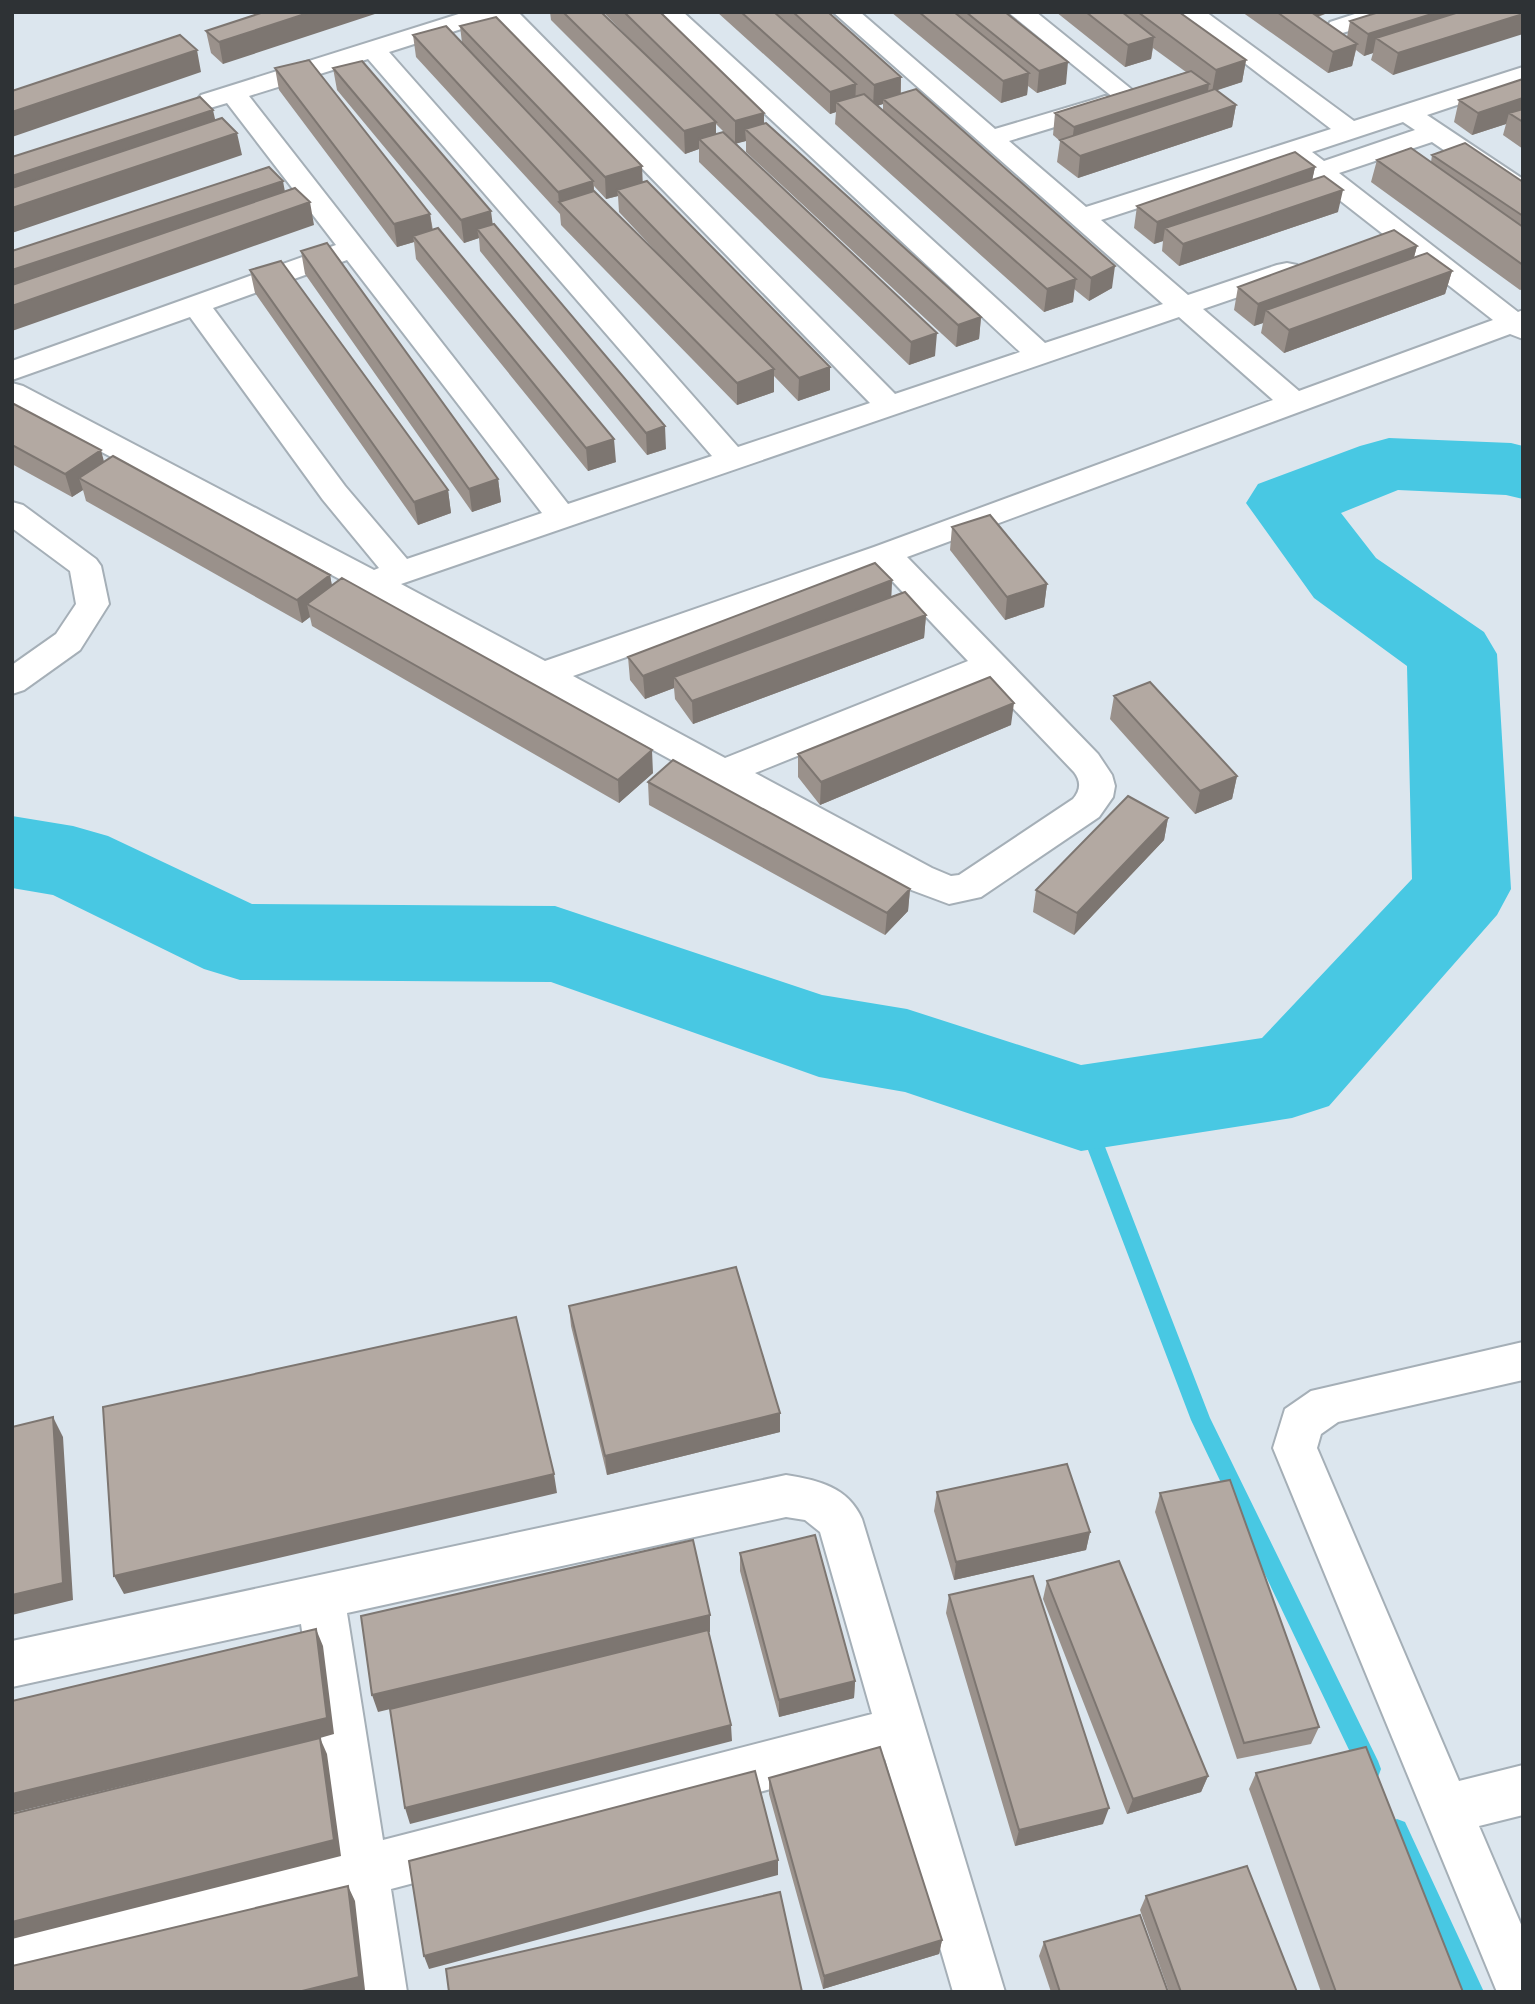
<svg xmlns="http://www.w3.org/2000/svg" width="1535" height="2004" viewBox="0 0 1535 2004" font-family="Cabin,sans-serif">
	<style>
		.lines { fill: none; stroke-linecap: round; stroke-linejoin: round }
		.stream { fill: #48c8e3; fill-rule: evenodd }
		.river { fill: #48c8e3; fill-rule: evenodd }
		.minor-casing { stroke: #a5afb7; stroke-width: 4 }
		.minor { fill: #fff; fill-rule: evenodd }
		.wall { fill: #9a918b; fill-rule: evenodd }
		.shaded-wall { fill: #7d7671 }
		.building { fill: #b3a9a2; stroke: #7d7671; stroke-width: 2 }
	</style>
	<rect width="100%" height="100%" fill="#dce6ee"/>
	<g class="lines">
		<path class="stream" d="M1081 1101 1087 1103 1090 1108 1210 1418 1378 1761 1381 1769 1378 1777 1370 1780 1362 1777 1191 1420 1072 1108 1075 1103Z
			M1397 1819 1405 1822 1484 1992H1460L1386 1830 1389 1822Z"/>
		<path class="river" d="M1389 438 1511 443 1523 446V499L1506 495 1398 490 1341 513 1376 558 1484 632 1497 654 1511 889 1497 915 1329 1106 1292 1118 1081 1151 905 1092 819 1077 551 982 240 980 204 969 53 895 12 888V816L73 826 108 836 252 904 555 906 822 995 907 1009 1081 1065 1262 1038 1412 879 1407 666 1314 598 1246 503 1258 484 1360 446Z"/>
		<g class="minor-casing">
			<path id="minor" d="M465 12H518L895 394 1020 352 656 12H683L1045 343 1163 304 833 12H860L995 129 1096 99 1105 96 1114 98 1008 12H1036L1141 97 1137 102 1128 105 1114 99 1118 104 1114 109 1009 141 1086 207 1331 129 1178 12H1206L1354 121 1523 67V83L1427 115 1523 179V199L1513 197 1432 142 1339 173 1518 312 1523 310V339L1510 334 907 557 1098 754 1112 775 1115 786 1113 797 1099 817 981 897 949 904 906 888 360 590 12 404V383L23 386 374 570 379 568 323 500 190 317 12 380V361L336 245 227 103 210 108 201 105 197 100 201 95ZM496 18 870 403 738 447 389 52ZM368 59 712 456 568 504 249 96ZM1403 122 1415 130 1324 161 1312 152ZM1289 159 1310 177 1493 320 1299 391 1203 309 1297 277 1301 271 1297 265 1287 263 1277 265 1188 295 1101 220ZM347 260 542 513 407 559 345 486 213 308ZM1179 317 1273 400 874 547 545 661 401 584ZM879 567 968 661 725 758 573 676ZM986 680 1074 772C1081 781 1081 790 1073 799L959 875 951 876 932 868 755 773Z
				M1361 12H1399L1396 17 1339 34 1330 32 1327 27 1330 22Z
				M12 502 23 505 96 559 101 566 109 604 80 650 24 690 12 694V665L56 634 76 604 70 571 12 528Z
				M1523 1342V1380L1338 1422 1321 1434 1317 1448 1459 1781 1523 1765V1815L1479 1826 1523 1929V1992H1497L1273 1448 1285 1409 1311 1391Z
				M786 1475C818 1480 848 1487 862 1519L1005 1992H953L885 1759 391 1889 407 1992H355L342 1901 12 1988V1936L334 1853 301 1624 12 1687V1641ZM786 1517 805 1520 820 1532 872 1714 383 1840 347 1613Z"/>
		</g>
		<use href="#minor" class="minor"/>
	</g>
	<path class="wall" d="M264 12 223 64 211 53 206 31Z
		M550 12H601L655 64 603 12H660L764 113V123L981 317 979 339 956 347 746 152V141L736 143 935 356 909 365 699 162V149L685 154 551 20ZM716 124 726 134H716Z
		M717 12H828L901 77V94L1112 288 1089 301 1074 289 1073 302 1044 312 835 124 836 112 830 114ZM883 104V111L877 106Z
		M891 12H1005L1066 84 1037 93 1028 86 1027 95 1001 103Z
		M1056 12H1179L1246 60 1242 82 1216 90 1236 105 1232 127 1078 178 1057 162 1060 141 1053 135 1055 113 1186 72 1153 48 1151 59 1125 67Z
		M1242 12H1330L1318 17 1347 37 1350 21 1523 12 1393 75 1371 60 1373 53 1364 56 1356 50 1352 66 1328 73Z
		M460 26 643 182 830 367V390L798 401 774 376V392L737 405 561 225 560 214 416 57 413 35 462 43ZM594 186 606 199 618 196 619 212 664 260 594 191Z
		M275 68 430 214 433 230 616 462 588 471 416 259 414 242 397 247 279 90Z
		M333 68 493 224 666 449 647 455 480 251 479 238 464 243 337 90Z
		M1523 79V149L1503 135 1506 124 1472 135 1454 122 1459 100Z
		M1432 155 1523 182V289L1520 290 1371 182 1377 160 1431 162Z
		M1315 167 1312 180 1338 212 1179 266 1162 251 1163 241 1154 244 1134 228 1137 206Z
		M1417 246 1414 257 1452 271 1445 294 1284 353 1261 333 1263 323 1254 326 1234 310 1238 287Z
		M301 251 498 479 501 502 472 512 305 274Z
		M250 270 448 490 451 513 418 525 255 293Z
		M12 403 104 462 330 575 332 586 653 773 619 803 312 626 310 617 302 623 86 501 83 490 72 497 12 464Z
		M952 527 1047 584 1044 607 1005 620 950 550Z
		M892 580 891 597 926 615 924 638 693 724 675 699 674 688 645 699 630 680 628 657Z
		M1114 696 1237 776 1232 799 1195 814 1110 719Z
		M1011 725 820 805 798 777V754Z
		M648 782 910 889 908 911 885 935 649 805Z
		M1168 818 1164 840 1074 935 1033 912 1036 890Z
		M569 1306 780 1413V1432L607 1475 571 1326Z
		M937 1492 1090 1532 1086 1550 954 1580 934 1511Z
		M1160 1493 1319 1727 1311 1744 1237 1759 1155 1512Z
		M740 1553 855 1681 854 1698 779 1717 740 1571Z
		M1047 1581 1208 1776 1201 1792 1127 1814 1043 1599Z
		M949 1595 1103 1824 1015 1846 946 1613Z
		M1256 1773 1463 1992H1321L1249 1789Z
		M769 1778 942 1940 939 1954 823 1989 769 1794Z
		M1146 1896 1297 1992H1169L1140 1910Z
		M1044 1942 1168 1992H1051L1039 1956Z"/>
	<path class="shaded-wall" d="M311 12H381L223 64 219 42Z
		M1306 12H1330L1304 21Z
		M1438 12H1503L1376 38 1373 53 1364 56 1368 34Z
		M1523 14V34L1393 75 1398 53Z
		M1154 37 1151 59 1125 67 1128 45Z
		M1357 44 1352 66 1328 73 1333 52Z
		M197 50 201 72 12 137V112Z
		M1246 60 1242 82 1212 92 1216 70Z
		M1068 62 1066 84 1037 93 1039 71Z
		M1029 73 1027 95 1001 103 1003 81Z
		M901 77 900 99H883V104L873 107 874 85Z
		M856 84 855 106 836 102V112L830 114V92Z
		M1209 84 1206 106 1071 150 1074 127Z
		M1523 98V118L1509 113 1506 124 1472 135 1478 113Z
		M1236 105 1232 127 1078 178 1080 156Z
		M213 110 218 132 12 200V176Z
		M764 113V135L745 129 746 141 735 144V121Z
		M716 122V144L699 139V149L685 154 684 131Z
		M237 133 242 155 12 233V208Z
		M642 166 643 188 617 190 618 196 606 199 605 177Z
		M1315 167 1310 190 1165 228 1163 241 1154 244 1157 222Z
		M283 181 287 203 12 295V270Z
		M593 181 595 203 559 202 560 214 558 192Z
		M1343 190 1338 212 1179 266 1183 244Z
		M310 202 314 225 12 331V306Z
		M491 211 494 234 477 229 479 238 464 243 461 220Z
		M430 214 433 236H413L414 242 397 247 394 224Z
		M1417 246 1411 268 1266 310 1263 323 1254 326 1258 304Z
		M1115 266 1112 288 1089 301 1091 278Z
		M1452 271 1445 294 1284 353 1289 330Z
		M1076 279 1073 302 1044 312 1047 289Z
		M981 317 979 339 956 347 958 325Z
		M937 333 935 356 909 365 911 342Z
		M830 367V390L798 401 799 378Z
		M774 369V392L737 405V383Z
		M665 426 666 449 647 455 646 433Z
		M614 439 616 462 588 471 586 448Z
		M101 450 107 473 79 478 83 490 72 497 65 474Z
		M498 479 501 502 472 512 469 489Z
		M448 490 451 513 418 525 414 502Z
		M330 575 334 598 307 604 310 617 302 623 297 600Z
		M892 580 891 603 674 677V688L645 699 643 676Z
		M1047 584 1044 607 1005 620 1007 597Z
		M926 615 924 638 693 724 692 701Z
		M1014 703 1011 725 820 805 821 782Z
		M652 750 653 773 619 803 618 780Z
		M1237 776 1232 799 1195 814 1200 791Z
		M1168 818 1164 840 1074 935 1077 913Z
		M910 889 908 911 885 935 887 913Z
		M780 1413V1432L607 1475 605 1456Z
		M53 1417 63 1437 73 1600 12 1615V1595Z
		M554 1474 557 1493 124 1594 114 1576Z
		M1090 1532 1086 1550 954 1580 956 1562Z
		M710 1615V1632L378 1712 372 1695Z
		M316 1629 323 1646 334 1734 320 1738 327 1754 341 1856 12 1939V1922L320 1738 12 1813V1794Z
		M855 1681 854 1698 779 1717V1700Z
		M731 1725 732 1741 410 1824 405 1808Z
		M1208 1776 1201 1792 1127 1814 1133 1799Z
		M1109 1808 1103 1824 1015 1846 1019 1830Z
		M778 1860V1875L429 1969 424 1956Z
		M348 1886 355 1901 365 1990 360 1992H298Z
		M942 1940 939 1954 823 1989 824 1976Z"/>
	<path class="building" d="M264 12H311L219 42 206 31Z
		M563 12H601L716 122 684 131Z
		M624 12H660L764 113 735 121Z
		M741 12H774L856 84 830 92Z
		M793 12H828L901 77 874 85Z
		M919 12H954L1029 73 1003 81Z
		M966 12H1005L1068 62 1039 71Z
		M1086 12H1122L1154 37 1128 45Z
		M1138 12H1179L1246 60 1216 70Z
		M1277 12H1311L1357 44 1333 52Z
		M1379 12H1438L1368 34 1350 21Z
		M1459 12H1523V14L1398 53 1376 38Z
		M496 17 642 166 605 177 460 26Z
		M446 26 593 181 558 192 413 35Z
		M180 35 197 50 12 112V91Z
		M309 60 430 214 394 224 275 68Z
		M362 61 491 211 461 220 333 68Z
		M1191 71 1209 84 1074 127 1055 113Z
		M1523 79V98L1478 113 1459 100Z
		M916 89 1115 266 1091 278 883 99Z
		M1215 89 1236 105 1080 156 1060 140Z
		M864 94 1076 279 1047 289 836 102Z
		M200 97 213 110 12 176V157Z
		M1523 109V122L1509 113Z
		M222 118 237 133 12 208V188Z
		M766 123 981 317 958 325 745 129Z
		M723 132 937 333 911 342 699 139Z
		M1465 143 1523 182V216L1432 155Z
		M1411 148 1523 227V265L1377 160Z
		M1295 152 1315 167 1157 222 1137 206Z
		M269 167 283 181 12 270V251Z
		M1324 176 1343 190 1183 244 1165 228Z
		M647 181 830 367 799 378 617 190Z
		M295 188 310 202 12 306V285Z
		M594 191 774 369 737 383 559 202Z
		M494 224 665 426 646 433 477 229Z
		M438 228 614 439 586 448 413 236Z
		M1394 230 1417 246 1258 304 1238 287Z
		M327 243 498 479 469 489 301 251Z
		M1427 253 1452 271 1289 330 1266 310Z
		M281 261 448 490 414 502 250 270Z
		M12 403 101 450 65 474 12 445Z
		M113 456 330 575 297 600 79 478Z
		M990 515 1047 584 1007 597 952 527Z
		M875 563 892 580 643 676 628 657Z
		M342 578 652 750 618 780 307 604Z
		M905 592 926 615 692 701 674 677Z
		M990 677 1014 703 821 782 798 754Z
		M1150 682 1237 776 1200 791 1114 696Z
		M673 760 910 889 887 913 648 782Z
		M1128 796 1168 818 1077 913 1036 890Z
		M736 1267 780 1413 605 1456 569 1306Z
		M516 1317 554 1474 114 1576 103 1407Z
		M53 1417 63 1583 12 1595V1427Z
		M1067 1464 1090 1532 956 1562 937 1492Z
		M1230 1480 1319 1727 1244 1743 1160 1493Z
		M815 1535 855 1681 779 1700 740 1553Z
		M693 1540 710 1615 372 1695 361 1616Z
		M1119 1561 1208 1776 1133 1799 1047 1581Z
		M1033 1576 1109 1808 1019 1830 949 1595Z
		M316 1629 327 1718 12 1794V1701Z
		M708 1630 731 1725 405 1808 390 1709Z
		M320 1738 334 1840 12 1922V1814Z
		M880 1747 942 1940 824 1976 769 1778Z
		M1366 1747 1463 1992H1336L1256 1773Z
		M755 1771 778 1860 424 1956 409 1861Z
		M1247 1866 1297 1992H1181L1146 1896Z
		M348 1886 359 1977 298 1992H12V1966Z
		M780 1892 802 1992H449L446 1969Z
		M1140 1915 1168 1992H1060L1044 1942Z"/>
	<rect width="1535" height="2004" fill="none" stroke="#2e3235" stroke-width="28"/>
</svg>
